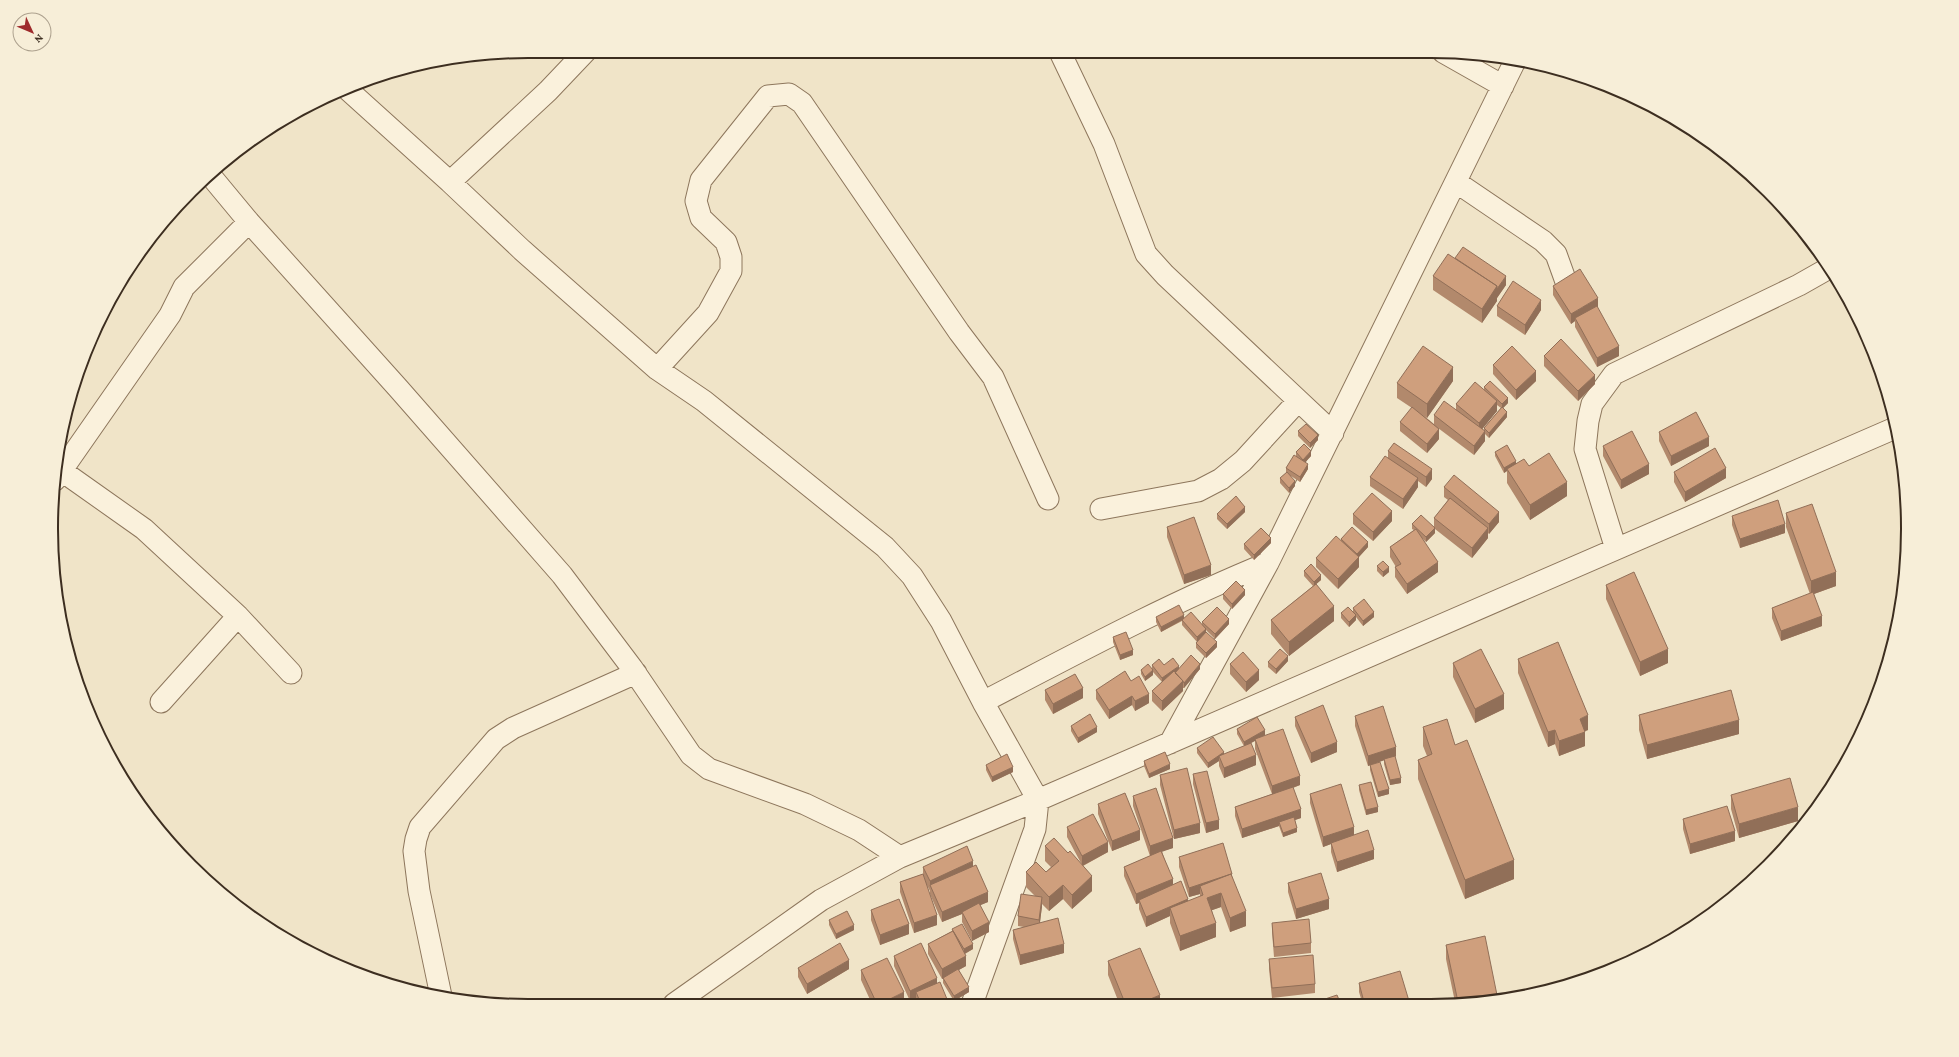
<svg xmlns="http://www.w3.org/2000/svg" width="1959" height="1057" viewBox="0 0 1959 1057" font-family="'Crimson Pro',serif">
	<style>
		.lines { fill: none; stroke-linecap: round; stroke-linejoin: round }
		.minor-casing { stroke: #8d765c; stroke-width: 23 }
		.minor { stroke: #faf1dc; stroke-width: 21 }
		.wall { fill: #b2896c; fill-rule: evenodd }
		.shaded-wall { fill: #916f58 }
		.building { fill: #cf9f7d; stroke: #916f58 }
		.rim { fill: none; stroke: #3d2e20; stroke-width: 2 }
	</style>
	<rect width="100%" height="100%" fill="#f0e4c8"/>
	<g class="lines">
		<g class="minor-casing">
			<path id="minor" d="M1060 52 1104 144 1146 254 1165 275 1333 433
				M1443 52 1503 86
				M347 89 450 182 522 250 657 369 704 401 885 547 912 576 941 621 983 702 1038 800 1035 829 972 1004
				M210 175 249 222 398 388 562 575 632 668 691 755 709 769 805 804 859 830 900 857
				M450 182 548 91 586 51
				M1456 182 1543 241 1556 254 1574 304
				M657 369 708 313 731 271V257L726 242 701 218 696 201 701 180 768 96 789 94 802 103 959 332 993 377 1048 499
				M62 471 144 529 238 616 291 673
				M55 480 170 315 184 287 249 222
				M1101 509 1198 491 1221 479 1243 461 1298 401
				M1616 549 1585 449 1588 421 1592 404 1614 374 1799 285 1829 268
				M161 702 238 616
				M983 702C1077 653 1170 603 1268 563
				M1170 743 1268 563 1515 61
				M441 996 419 891 414 851 416 839 420 827 496 739 513 728 636 673
				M674 1004 821 900 900 857 1038 800 1895 428"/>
		</g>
		<use href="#minor" class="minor"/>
	</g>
	<path class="wall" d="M1455 258 1506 285 1497 298V301L1482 323 1433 290V276Z
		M1553 286 1619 356 1597 367 1575 327V321L1571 324 1553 295Z
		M1497 306 1541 310 1525 335 1497 316Z
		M1544 356 1595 384 1578 401 1544 366Z
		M1493 365 1536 381 1516 400 1493 374Z
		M1453 381 1427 418 1423 415 1434 424V415L1456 410V404L1484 390V387L1508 403 1503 408 1507 417 1489 438 1485 434V441L1474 455 1438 428 1439 439 1427 453 1400 431V422L1412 408 1397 398V383ZM1497 405 1501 408 1484 428V431L1482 429 1497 411Z
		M1298 431 1318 440 1310 448 1298 436Z
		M1659 432 1709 446 1671 466 1659 441Z
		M1603 446 1649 474 1621 489 1603 456Z
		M1388 451 1432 479 1426 487 1418 481V487L1403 509 1370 486V477L1388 458Z
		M1296 452 1311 456 1305 462 1308 469 1300 482 1291 476 1295 486 1289 493 1280 483V478L1286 473V468L1296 456Z
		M1495 452 1516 463 1529 466 1567 496 1530 520 1507 483V471L1504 473 1495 456Z
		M1674 472 1726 478 1685 502 1674 482Z
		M1444 487 1499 522 1489 534 1488 533V538L1472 558 1435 529V533L1426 542 1421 537 1438 572 1407 594 1395 577V567H1396L1390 557V547L1414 530 1412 529V524L1434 527V518L1448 500 1444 497Z
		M1245 512 1227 529 1217 519V514Z
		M1786 513 1836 586 1814 594 1822 626 1781 641 1772 618V608L1810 594 1786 527Z
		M1353 514 1392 521 1373 541 1353 524Z
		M1732 516 1785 533 1740 548 1732 525Z
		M1167 527 1211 575 1184 584 1167 537Z
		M1341 539 1368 547 1359 557V567L1338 589 1316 567V558L1341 540Z
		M1271 543 1254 560 1244 549V544Z
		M1377 566 1389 572 1383 577 1377 571Z
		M1304 571 1321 580 1316 584 1334 621 1289 656 1271 634V620L1313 586 1304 576Z
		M1606 585 1668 663 1640 676 1606 599Z
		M1223 594 1245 595 1232 609 1223 599Z
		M1353 608 1374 617 1363 626 1356 617V620L1349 627 1341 618V613L1353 611Z
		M1156 617 1184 618 1202 625V622L1229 624 1215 639 1206 630V633L1217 647 1206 658 1196 648V643L1197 642 1182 625V621L1161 632 1156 622Z
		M1113 637 1133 655 1120 660 1113 642Z
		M1518 659 1588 730 1585 731V746L1559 756 1555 744 1548 747 1518 673Z
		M1288 661 1276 674 1268 667V662Z
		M1453 663 1504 709 1475 723 1453 677Z
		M1230 664 1259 680 1246 692 1230 674Z
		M1152 665H1164L1179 669H1200L1184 688H1183V691L1162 711 1152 701V691L1162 682 1153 672V675L1145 681 1141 674V670L1152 668Z
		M1131 681 1149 703 1135 711 1132 705 1109 719 1096 699V690Z
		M1045 690 1083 698 1053 714 1045 700Z
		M1639 715 1739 734 1647 759 1639 730Z
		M1355 716 1396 756 1395 757 1401 783 1390 785 1384 764V760L1371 765 1389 794 1378 797 1370 770V765L1368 766 1355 726Z
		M1295 717 1337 752 1311 763 1295 726Z
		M1071 726 1097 732 1078 743 1071 731Z
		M1423 727 1514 879 1465 899 1418 779V760L1427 756 1423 746Z
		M1237 729 1265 735 1260 738 1300 785 1293 788 1301 818 1295 820 1297 832 1283 837 1279 826 1242 838 1235 816V807L1272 794 1255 749V741L1251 743 1256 765 1224 778 1219 766V761L1208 768 1197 753V748L1224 754 1244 746 1237 734Z
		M1144 761 1170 769 1149 778 1144 766Z
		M986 765 1013 772 992 782 986 770Z
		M1193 774 1219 829 1206 833 1193 784Z
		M1160 775 1200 833 1174 839 1160 785Z
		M1359 785 1378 812 1366 815 1359 790Z
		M1310 794 1354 835 1374 859 1337 872 1331 852V844L1323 847 1310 803Z
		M1731 795 1798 821 1739 838 1731 809Z
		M1133 796 1173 848 1162 851 1173 885 1188 901 1200 897V894L1189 897 1179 867V857L1232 876 1246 926 1230 932 1221 907 1212 910 1216 937 1180 951 1170 923V916L1146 927 1139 909V903L1136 904 1124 876V867L1150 856 1133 806Z
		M1098 804 1140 840 1112 851 1098 814Z
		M1683 819 1735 841 1690 854 1683 829Z
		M1067 827 1108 852 1083 866 1092 891 1072 909 1063 899 1049 911 1042 904 1040 923 1064 953 1020 965 1013 939V930L1024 927 1018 926V916L1035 896 1026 887V872H1046L1051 867 1045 861V846L1068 853 1082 865 1067 837Z
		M973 866 988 902 980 905 989 932 972 941 962 922V914L942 922 930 894V891L927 885 937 925 914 933 900 892V882L923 874V867Z
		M1288 883 1329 909 1296 919 1288 892Z
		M871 910 909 934 880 945 871 920Z
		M829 920 854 930 836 939 829 925Z
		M1272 923 1311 943V953L1274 957 1272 932Z
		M952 929 973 949 965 954 966 966 959 970 969 992 954 1001 943 983V978L946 976 942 979 928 954V944L952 931Z
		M1446 945 1493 1002H1455L1446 959Z
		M894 956 937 983 949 1004H917L916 1002V998L910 1001 894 966Z
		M1269 959 1315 984V993L1272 998 1269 969Z
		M1108 961 1160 1003H1119L1108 975Z
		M798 968 849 969 807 994 798 977Z
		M861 970 904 1002 900 1004H872L861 980Z
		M1359 983 1409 1002H1362L1359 992Z"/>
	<path class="shaded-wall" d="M1506 276V285L1497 298V289Z
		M1497 286V301L1482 323V309Z
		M1598 298V307L1575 318V321L1571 324V314Z
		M1541 300V310L1525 335V325Z
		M1619 346V356L1597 367V358Z
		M1453 367V381L1427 418V404Z
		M1536 371V381L1516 400V390Z
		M1595 375V384L1578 401V391Z
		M1508 398V403L1502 409V404Z
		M1497 401V411L1479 433V423Z
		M1507 412V417L1489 438V433Z
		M1439 429V439L1427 453V444Z
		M1485 431V441L1474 455V446Z
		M1318 435V440L1310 448V443Z
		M1709 437V446L1671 466V456Z
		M1311 451V456L1303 465V460Z
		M1516 461V466L1507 469V471L1504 473V468Z
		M1308 464V469L1300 482V477Z
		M1649 464V474L1621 489V480Z
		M1726 468V478L1685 502V492Z
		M1432 469V479L1426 487V477Z
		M1418 478V487L1403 509V499Z
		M1295 481V486L1289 493V488Z
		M1567 482V496L1530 520V505Z
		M1245 507V512L1227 529V524Z
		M1392 511V521L1373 541V532Z
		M1499 512V522L1489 534V524Z
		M1785 524V533L1740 548V539Z
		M1435 528V533L1426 542V537Z
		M1488 528V538L1472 558V548Z
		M1271 538V543L1254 560V555Z
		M1368 542V547L1357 559V554Z
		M1359 557V567L1338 589V579Z
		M1438 562V572L1407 594V584Z
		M1211 565V575L1184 584V575Z
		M1389 567V572L1383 577V572Z
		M1836 572V586L1811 595V581Z
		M1321 575V580L1314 586V582Z
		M1245 590V595L1232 609V604Z
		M1334 606V621L1289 656V642Z
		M1374 612V617L1363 626V621Z
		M1184 615V619L1161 632V627Z
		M1356 615V620L1349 627V622Z
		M1822 616V626L1781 641V631Z
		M1229 619V624L1215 639V634Z
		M1206 629V634L1197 642V637Z
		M1217 642V647L1206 658V653Z
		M1668 649V663L1640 676V662Z
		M1133 650V655L1120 660V655Z
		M1288 656V661L1276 674V669Z
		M1200 664V669L1184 688V683Z
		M1179 666V671L1162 683V678Z
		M1153 670V675L1145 681V677Z
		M1259 670V680L1246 692V682Z
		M1183 681V691L1162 711V701Z
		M1083 688V698L1053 714V704Z
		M1149 694V703L1135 711V701Z
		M1504 694V709L1475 723V709Z
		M1132 696V705L1109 719V710Z
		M1588 715V730L1580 733V719Z
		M1739 720V734L1647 759V745Z
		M1097 727V732L1078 743V738Z
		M1265 730V735L1244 747V742Z
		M1555 730V744L1548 747V732Z
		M1585 732V746L1559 756V741Z
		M1337 742V752L1311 763V753Z
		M1396 747V756L1368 766V756Z
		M1224 752V757L1219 756V761L1208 768V763Z
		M1256 755V765L1224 778V768Z
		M1170 764V769L1149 778V774Z
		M1013 767V772L992 782V777Z
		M1300 776V785L1272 795V786Z
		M1401 778V783L1390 785V780Z
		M1389 789V794L1378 797V792Z
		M1378 807V812L1366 815V810Z
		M1798 807V821L1739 838V824Z
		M1301 809V818L1280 825 1279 822V826L1242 838V829Z
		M1219 820V829L1206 833V823Z
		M1200 823V833L1174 839V830Z
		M1354 827V837L1331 843V844L1323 847V837Z
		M1297 828V832L1283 837V833Z
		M1140 830V840L1112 851V841Z
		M1735 831V841L1690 854V844Z
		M1173 838V848L1150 856V846Z
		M1108 842V852L1082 866V856Z
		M1374 850V859L1337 872V862Z
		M1514 860V879L1465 899V880Z
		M973 861V871L930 885V891V881Z
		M1232 874V884L1200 886V894L1189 897V888Z
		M1092 876V891L1072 909V895Z
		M1173 879V888L1139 900V903L1136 904V894Z
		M1063 885V899L1049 911V897Z
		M988 892V902L962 913V912V914L942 922V912Z
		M1221 893V907L1207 912V898Z
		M1042 897V907L1039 929V920Z
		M1188 899V908H1170V916L1146 927V917Z
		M1329 899V909L1296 919V909Z
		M1246 911V926L1230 932V918Z
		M937 915V925L914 933V923Z
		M989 922V932L972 941V931Z
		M1216 923V937L1180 951V936Z
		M909 924V934L880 945V935Z
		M854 925V930L836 939V934Z
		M973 944V949L964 954V949Z
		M1064 944V953L1020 965V955Z
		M966 956V966L942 979V969Z
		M849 960V969L807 994V984Z
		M937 978V988L916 992V998L910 1001V991Z
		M969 987V992L954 1001V996Z
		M904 992V1002L900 1004H880Z
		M1160 995V1003H1141Z"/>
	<path class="building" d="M1463 247 1506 276 1497 289V286L1455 258Z
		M1448 254 1497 286 1482 309 1433 276Z
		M1580 269 1598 298 1571 314 1553 286Z
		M1513 281 1541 300 1525 325 1497 306Z
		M1597 306 1619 346 1597 358 1575 318Z
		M1561 339 1595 375 1578 391 1544 356Z
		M1423 346 1453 367 1427 404 1397 383Z
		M1512 346 1536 371 1516 390 1493 365Z
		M1490 381 1508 398 1502 404 1484 387Z
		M1475 382 1497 401 1479 423 1456 404Z
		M1444 401 1485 431 1474 446 1434 415Z
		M1412 407 1439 429 1427 444 1400 422Z
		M1502 407 1507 412 1489 433 1484 428Z
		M1696 412 1709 437 1671 456 1659 432Z
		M1306 424 1318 435 1310 443 1298 431Z
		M1632 431 1649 464 1621 480 1603 446Z
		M1394 443 1432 469 1426 477 1388 451Z
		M1304 444 1311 451 1303 460 1296 452Z
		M1507 445 1516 461 1504 468 1495 452Z
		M1715 448 1726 468 1685 492 1674 472Z
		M1549 453 1567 482 1530 505 1507 469 1524 459 1529 466Z
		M1294 455 1308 464 1300 477 1286 468Z
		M1385 456 1418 478 1403 499 1370 477Z
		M1287 472 1295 481 1289 488 1280 478Z
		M1454 475 1499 512 1489 524 1444 487Z
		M1372 493 1392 511 1373 532 1353 514Z
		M1236 496 1245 507 1227 524 1217 514Z
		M1450 498 1488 528 1472 548 1434 518Z
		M1778 500 1785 524 1740 539 1732 516Z
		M1812 504 1836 572 1811 581 1786 513Z
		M1421 515 1435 528 1426 537 1412 524Z
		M1194 517 1211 565 1184 575 1167 527Z
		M1352 527 1368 542 1357 554 1341 539Z
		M1261 528 1271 538 1254 555 1244 544Z
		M1416 529 1438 562 1407 584 1395 567 1401 564 1390 547Z
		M1336 536 1359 557 1338 579 1316 558Z
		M1383 561 1389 567 1383 572 1377 566Z
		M1311 564 1321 575 1314 582 1304 571Z
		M1634 572 1668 649 1640 662 1606 585Z
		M1236 581 1245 590 1232 604 1223 594Z
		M1316 584 1334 606 1289 642 1271 620Z
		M1813 592 1822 616 1781 631 1772 608Z
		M1364 599 1374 612 1363 621 1353 608Z
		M1179 605 1184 615 1161 627 1156 617Z
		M1217 607 1229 619 1215 634 1202 622Z
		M1348 607 1356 615 1349 622 1341 613Z
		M1191 612 1206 629 1197 637 1182 620Z
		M1126 632 1133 650 1120 655 1113 637Z
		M1206 632 1217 642 1206 653 1196 643Z
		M1558 642 1588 715 1580 719 1585 732 1559 741 1555 730 1548 732 1518 659Z
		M1280 649 1288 656 1276 669 1268 662Z
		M1481 649 1504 694 1475 709 1453 663Z
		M1243 652 1259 670 1246 682 1230 664Z
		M1191 655 1200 664 1184 683 1183 681 1175 673Z
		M1173 658 1179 666 1162 678 1152 665 1159 659 1164 665Z
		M1148 664 1153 670 1145 677 1141 670Z
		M1125 671 1131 681 1139 676 1149 694 1135 701 1132 696 1109 710 1096 690Z
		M1174 671 1183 681 1162 701 1152 691Z
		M1075 674 1083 688 1053 704 1045 690Z
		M1731 690 1739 720 1647 745 1639 715Z
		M1323 705 1337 742 1311 753 1295 717Z
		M1383 706 1396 747 1368 756 1355 716Z
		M1090 714 1097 727 1078 738 1071 726Z
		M1257 717 1265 730 1244 742 1237 729Z
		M1447 719 1455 745 1467 740 1514 860 1465 880 1418 760 1432 754 1423 727Z
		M1283 729 1300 776 1272 786 1255 739Z
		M1213 737 1224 752 1208 763 1197 748Z
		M1251 743 1256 755 1224 768 1219 756Z
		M1165 752 1170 764 1149 774 1144 761Z
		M1007 754 1013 767 992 777 986 765Z
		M1395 756 1401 778 1390 780 1384 759Z
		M1847 758 1843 763 1842 759Z
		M1380 762 1389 789 1378 792 1370 765Z
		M1187 768 1200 823 1174 830 1160 775Z
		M1207 771 1219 820 1206 823 1193 774Z
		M1790 778 1798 807 1739 824 1731 795Z
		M1371 782 1378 807 1366 810 1359 785Z
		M1341 784 1354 827 1323 837 1310 794Z
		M1293 787 1301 809 1242 829 1235 807Z
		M1156 788 1173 838 1150 846 1133 796Z
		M1125 793 1140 830 1112 841 1098 804Z
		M1727 806 1735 831 1690 844 1683 819Z
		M1093 814 1108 842 1082 856 1067 827Z
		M1294 817 1297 828 1283 833 1279 822Z
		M1368 830 1374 850 1337 862 1331 843Z
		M1054 838 1068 853 1070 851 1092 876 1072 895 1063 885 1049 897 1026 872 1036 862 1046 872 1059 861 1045 846Z
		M1223 843 1232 874H1231L1189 888 1179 857Z
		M967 846 973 861 930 881 923 867Z
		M1161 851 1173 879 1136 894 1124 867Z
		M976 865 988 892 942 912 930 885Z
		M1321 873 1329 899 1296 909 1288 883Z
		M923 874 937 915 914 923 900 882Z
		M1231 874 1246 911 1230 918 1221 893 1207 898 1216 923 1180 936 1170 908 1203 895 1200 886Z
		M1181 881 1188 899 1146 917 1139 900Z
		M1021 894 1042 897 1039 920 1018 916Z
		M899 899 909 924 880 935 871 910Z
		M979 903 989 922 972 931 962 912Z
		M847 911 854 925 836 934 829 920Z
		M1058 918 1064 944 1020 955 1013 930Z
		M1309 919 1311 943 1274 947 1272 923Z
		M962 924 973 944 964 949 952 929Z
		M953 931 966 956 942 969 928 944Z
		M1485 936 1498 1000 1493 1002H1458L1446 945Z
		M840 943 849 960 807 984 798 968Z
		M921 943 937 978 910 991 894 956Z
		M1140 948 1160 995 1141 1003H1125L1108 961Z
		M1313 955 1315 984 1272 988 1269 959Z
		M887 958 904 992 880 1004H877L861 970Z
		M958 969 969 987 954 996 943 978Z
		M1400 971 1409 1001 1404 1002H1364L1359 983Z
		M940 982 949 1004H921L916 992Z
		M1337 995 1340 1002H1316Z"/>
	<path d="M0 0H1959V1057H0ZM528 58H1431A470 470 0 0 1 1901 528V529A470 470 0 0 1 1431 999H528A470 470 0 0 1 58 529V528A470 470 0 0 1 528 58Z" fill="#f7eed8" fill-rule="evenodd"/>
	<path class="rim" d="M528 58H1431A470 470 0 0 1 1901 528V529A470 470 0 0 1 1431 999H528A470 470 0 0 1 58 529V528A470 470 0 0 1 528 58Z"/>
	<g transform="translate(32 32) rotate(134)"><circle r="19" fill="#f7eed8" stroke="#ada18e"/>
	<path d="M0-3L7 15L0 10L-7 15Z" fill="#9e2a2b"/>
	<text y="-6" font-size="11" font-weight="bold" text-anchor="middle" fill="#3d2e20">N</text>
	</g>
</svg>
